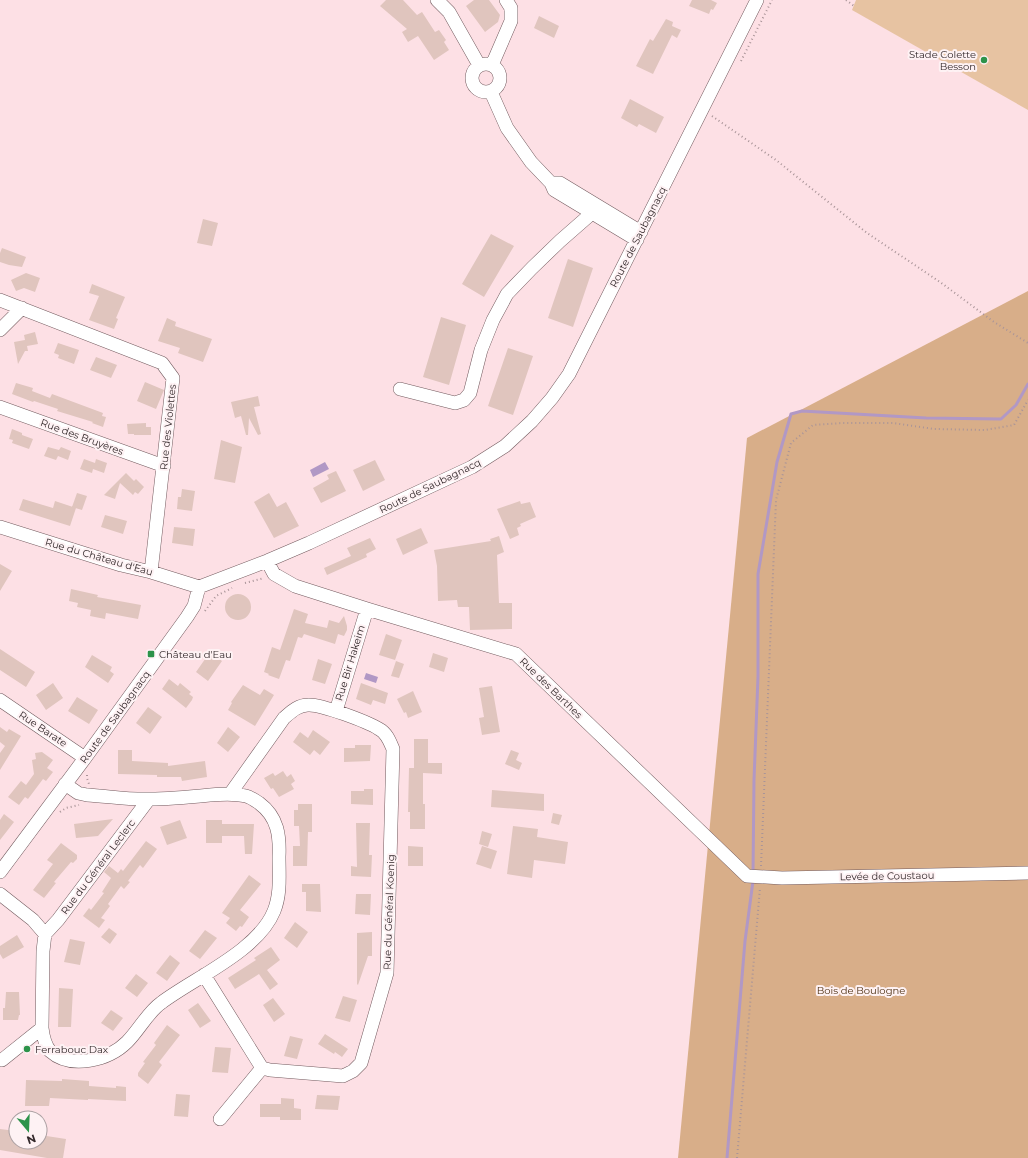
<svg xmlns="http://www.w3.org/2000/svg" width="1028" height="1158" viewBox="0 0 1028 1158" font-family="Montserrat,sans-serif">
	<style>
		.green { fill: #e7c3a2 }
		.forest { fill: #d8ae89 }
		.water { fill: #b198c5 }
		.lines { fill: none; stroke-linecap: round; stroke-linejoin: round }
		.stream { stroke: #b198c5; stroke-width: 3 }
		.building { fill: #e0c5be }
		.minor-casing { stroke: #735b5f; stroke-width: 14 }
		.path { stroke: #a99498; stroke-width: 2; stroke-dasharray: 1 3; stroke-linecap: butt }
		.minor { stroke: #fff; stroke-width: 13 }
		.poi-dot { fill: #2c934a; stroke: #fef2f4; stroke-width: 1.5 }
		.labels { text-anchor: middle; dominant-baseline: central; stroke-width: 4; stroke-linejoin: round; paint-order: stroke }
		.poi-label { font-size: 10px; fill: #32282a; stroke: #fef2f4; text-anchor: start }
		.street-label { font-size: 10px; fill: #32282a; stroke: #fef2f4 }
		.park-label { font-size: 10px; fill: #4d3012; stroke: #fef2f4 }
	</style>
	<rect width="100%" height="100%" fill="#fde0e5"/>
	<path class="green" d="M856 0H1028V110L852 10Z"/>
	<path class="forest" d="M1028 291V1158H678L747 438Z"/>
	<path class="water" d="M325 462 329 469 313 477 310 470Z
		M366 673 378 677 376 683 364 679Z"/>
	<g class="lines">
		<path class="stream" d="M753 873 754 780 758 677V574L777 462 791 414 802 411 926 418 1001 419 1016 405 1028 384
			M727 1158 745 941 753 881"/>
	</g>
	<path class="building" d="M386 0H403L417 15 422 12 435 32 439 30 446 40 444 42 449 50 434 60 418 36 408 42 402 32 407 29 380 6Z
		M474 0H489L500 15 498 22 485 32 466 6Z
		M692 0H711L717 3 713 10 711 9 709 14 689 6Z
		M539 16 559 26 554 38 534 28Z
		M666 19 673 22 672 26 681 30 677 38 672 35 653 74 636 66 650 39 653 41Z
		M630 99 664 117 656 133 639 124 637 127 621 118Z
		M203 219 218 223 212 246 197 243Z
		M491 234 514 246 484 297 462 284Z
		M2 248 26 257 22 267 9 265 0 262V253Z
		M568 259 593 268 573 327 548 318Z
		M26 273 40 278 35 292 24 288 16 291 11 280Z
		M92 284 125 297 116 318 118 319 114 329 89 320 99 296 89 293Z
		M441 317 466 325 449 385 423 377Z
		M167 318 176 322 175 326 212 339 203 362 178 353 180 348 158 341Z
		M35 332 38 344 27 346 28 351H25L18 364 14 342 25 340 24 335Z
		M58 343 79 350 74 364 58 358 59 355 54 353Z
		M508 348 533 356 513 415 488 406Z
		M96 357 117 365 111 378 90 370Z
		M145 382 164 390 156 409 137 401Z
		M16 383 33 388 32 391 50 398 52 394 103 413 102 416 106 417 103 427 92 423 93 422 57 411 58 409 34 401 33 402 12 394Z
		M258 396 260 406 254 407 261 434 258 435 249 418 248 435H246L241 416 235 418 231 402Z
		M146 423V427H151V435H134V434H128L127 424Z
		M12 429 22 433V435L33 439 29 449 12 443 13 440 9 439Z
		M221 440 242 447 235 483 214 479Z
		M48 447 59 450 61 447 71 451 68 460 58 456 56 460 44 456Z
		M84 459 95 463 96 459 107 463 104 473 93 469 92 473 80 469Z
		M375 460 385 480 363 491 353 470Z
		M336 471 346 491 321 503 313 488 329 479 327 475Z
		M126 473 134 481 136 479 144 487 138 494 135 492 133 495 120 483 115 499 104 495Z
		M182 489 195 491 192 511 177 509 178 497H181Z
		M77 493 87 496 82 510 72 507Z
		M269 493 277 507 286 502 299 526 274 538 254 502Z
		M23 499 53 508 55 501 76 508 70 526 19 510Z
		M520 501 521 504 530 502 536 517 520 524 521 526 517 528 519 535 510 539 497 509Z
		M105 515 127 521 123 534 101 527Z
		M174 527 195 529 193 546 172 543Z
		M421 528 428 543 403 555 396 539Z
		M499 536 504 552 497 555 499 603H512V629L470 630 469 607H458L457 600 438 601 437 566 434 550 491 541 490 539Z
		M370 538 376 549 366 554 367 557 327 575 324 568 351 556 347 548Z
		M0 564 12 571 0 591Z
		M71 589 98 595 97 597 141 605 138 619 106 613 105 619 90 616 91 610 77 607 78 603 69 601Z
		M225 607a13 13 0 1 1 26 0a13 13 0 1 1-26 0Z
		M294 609 308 614 305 623 327 628 329 620 339 623 344 616 347 626V630L344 636 338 634 335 644 304 634 302 638 298 637 290 661 286 660 279 679 268 675 269 674 264 672 272 647 280 650Z
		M386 634 402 640 395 660 379 655Z
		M0 649 35 672 26 687 0 670Z
		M210 652 222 661 208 681 196 672Z
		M433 653 448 658 444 672 429 667Z
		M92 655 112 667 110 671 114 674 108 683 85 667Z
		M318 659 332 664 325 684 312 680Z
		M396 661 404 664 399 678 391 676Z
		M169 679 178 686 180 683 191 692 189 694 193 697 192 700 186 708 162 689Z
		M53 683 63 698 46 710 36 695Z
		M361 683 388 693 385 704 373 700 371 705 356 699Z
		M243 685 260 695 264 689 274 695 255 726 228 710 232 703 231 702Z
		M492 686 500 732 482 735 479 718 484 717 479 688Z
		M413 691 422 712 408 718 406 712 404 713 397 699Z
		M77 697 98 710 89 724 68 711Z
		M148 707 162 717 150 734 136 723Z
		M0 727 7 732 9 729 21 736 0 770V753L5 746 0 742Z
		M228 727 240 737 228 752 217 743Z
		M313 730 330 742 320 755 314 750 310 755 293 742 300 732 308 738Z
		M414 739H428V763H442V774L423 773V804H425V829H410V812H408L409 768H414Z
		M355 745H371L370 761 344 762V748H355Z
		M118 750H132V761L168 763V766L205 761 207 777 182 781 181 777H157V775L118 774Z
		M511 750 519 753 516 760 522 763 519 770 505 764Z
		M42 752 53 760 47 768 53 772 46 781 43 779 28 799 25 797 19 805 8 797 21 781 26 785 34 774 32 760 36 759 35 753Z
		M283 771 287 777 291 774 295 781 291 784 294 789 279 797 273 788 271 789 264 778 273 773 275 776Z
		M364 789H373V805L351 804V791H364Z
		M492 790 544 794V811L491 807Z
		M298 804H312V832H308L307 866H293V846H300L299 826H294V810H298Z
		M553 813 562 815 559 825 551 823Z
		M4 814 14 822 0 840V820Z
		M113 819 98 836 76 838 74 824Z
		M180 820 187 838 167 845 160 827Z
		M206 820H222V824H254L252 854H245L244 836H222V843H206Z
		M356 823H370L369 855H372L371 877 351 876V866L357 867Z
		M513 826 538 829 537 837 568 842 565 864 534 860 532 878 507 874Z
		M482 831 492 834 488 847 479 844Z
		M146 841 157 849 143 868 140 865 128 881 130 882 124 889 121 886 108 904 110 906 101 918 105 920 99 928 83 916 89 908 91 910 104 893 102 892 111 878 104 872 109 866 118 873 121 869 123 871Z
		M61 843 77 855V859L73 863 71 862 54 882 56 883 44 898 33 890 53 864 47 860Z
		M408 846 423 847V866H408Z
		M482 846 497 851 491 869 476 864Z
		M249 875 261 884 240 910 249 917 242 927 240 926 236 931 226 923 230 918 222 913Z
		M302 884H320L321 912 306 911V892H302Z
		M356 894H371L370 915 355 914Z
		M295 922 308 932 297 948 284 938Z
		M109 928 117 934 110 944 101 937Z
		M205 930 217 938 200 959 189 951Z
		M372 932V956H368L358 985 357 984V933Z
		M17 935 24 947 3 959 0 954V946Z
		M70 939 85 942 80 965 64 962Z
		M271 947 280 960 267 970 278 984 270 990 259 974 235 989 228 978 256 960 254 958Z
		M170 955 180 963 167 981 156 973Z
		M136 974 148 983 137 997 125 988Z
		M59 988 73 989 71 1027H58Z
		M6 992H19L20 1015H19L18 1020H3V1008H5Z
		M343 996 357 1000 350 1022 335 1018Z
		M273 998 285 1014 274 1022 263 1005Z
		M198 1003 211 1021 200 1028 188 1010Z
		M111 1010 123 1018 113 1031 101 1023Z
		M167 1025 180 1035 159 1062 162 1065 148 1084 138 1076V1073L145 1063 143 1062 156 1045 154 1043Z
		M325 1034 348 1049 342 1057 335 1052 334 1054 318 1044Z
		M290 1036 303 1039 297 1059 284 1056Z
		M215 1047 231 1048 228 1073 212 1072Z
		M62 1079 89 1081V1086L116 1088V1086L126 1087V1101L88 1099V1100L50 1098 49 1106H25L26 1080 62 1081Z
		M176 1094 190 1095 188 1117 174 1116Z
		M317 1095 340 1096 338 1110 315 1109Z
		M281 1098 294 1099V1108L301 1109V1120H280V1117H260V1104H281Z
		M0 1129 16 1131V1142H40V1135L66 1139 63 1158H47L0 1150Z"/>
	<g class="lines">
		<g class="minor-casing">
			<path id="minor" d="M437 0 449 12 479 65
				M472 78a14 14 0 1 1 28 0a14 14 0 1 1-28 0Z
				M492 65 511 21V8L506 0
				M491 92 507 128 531 162 551 183 554 190 637 240
				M551 183H560L641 232
				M0 300 162 363 173 378 151 572
				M0 330 22 308
				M400 389 455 403 464 400 470 393 481 350 493 320 507 294 532 268 560 241 592 213
				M0 407 164 466
				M0 527 121 565 151 572 199 587
				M267 561 274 574 295 586 367 609 516 654 747 876 782 878 1028 873
				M0 700 85 758
				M336 711 367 609
				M230 794 284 718C291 712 298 705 308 705 321 704 368 722 379 729 387 733 390 742 393 749L387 973 361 1063 353 1071 343 1076 270 1070 262 1068
				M0 872 85 758 187 617 194 606 199 587 267 561 309 543 472 467 505 446 532 421 552 398 569 374 757 0
				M0 894 33 920 45 934 58 920 149 799
				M204 975 262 1068 220 1119
				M42 1028 43 951 45 934
				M2 1060 42 1028C43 1036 45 1045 50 1051 71 1070 109 1060 127 1042 139 1030 148 1012 161 1003 194 978 258 951 274 911 281 894 279 875 279 857 280 836 278 817 259 803 256 801 250 797 246 796 234 793 222 794 210 795 190 797 170 799 150 799 129 800 107 796 87 795L78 793 65 784"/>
		</g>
		<path class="path" d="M846 0 854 6
			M741 61 772 0
			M712 116 776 160 867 233 940 282 994 322 1028 343
			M245 583 264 578
			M205 611 216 596 232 588
			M87 775V778L89 784
			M60 812 66 808 79 805
			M761 866 776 500 791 443 813 425 842 423H893L934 429 985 430 1014 425 1028 400
			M737 1158 760 888"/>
		<use href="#minor" class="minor"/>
	</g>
	<g class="poi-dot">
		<circle cx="984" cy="60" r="4"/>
		<rect x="147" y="650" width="8" height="8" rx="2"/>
		<circle cx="27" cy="1049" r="4"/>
	</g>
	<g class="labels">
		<g class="poi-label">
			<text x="976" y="54" text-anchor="end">Stade Colette<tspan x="976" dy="12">Besson</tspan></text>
			<text x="159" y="654">Château d'Eau</text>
			<text x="35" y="1049">Ferrabouc Dax</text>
		</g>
		<g class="street-label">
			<text transform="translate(638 237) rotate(-63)">Route de Saubagnacq</text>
			<text transform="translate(168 427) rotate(-84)">Rue des Violettes</text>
			<text transform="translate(82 437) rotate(20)">Rue des Bruyères</text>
			<text transform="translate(430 486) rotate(-26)">Route de Saubagnacq</text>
			<text transform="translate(99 557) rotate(16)">Rue du Château d'Eau</text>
			<text transform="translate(350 663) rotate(-73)">Rue Bir Hakeim</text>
			<text transform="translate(551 688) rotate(44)">Rue des Barthes</text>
			<text transform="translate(115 717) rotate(-54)">Route de Saubagnacq</text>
			<text transform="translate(43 729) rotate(34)">Rue Barate</text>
			<text transform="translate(98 867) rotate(-53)">Rue du Général Leclerc</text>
			<text transform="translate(887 876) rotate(-1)">Levée de Coustaou</text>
			<text transform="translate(389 912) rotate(-88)">Rue du Général Koenig</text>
		</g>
		<g class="park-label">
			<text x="861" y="990">Bois de Boulogne</text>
		</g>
	</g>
	<g transform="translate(28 1130) rotate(161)"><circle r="19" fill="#fef2f4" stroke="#aca1a3"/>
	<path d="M0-3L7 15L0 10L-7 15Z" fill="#2c934a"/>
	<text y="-6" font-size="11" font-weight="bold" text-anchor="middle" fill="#32282a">N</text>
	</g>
</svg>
